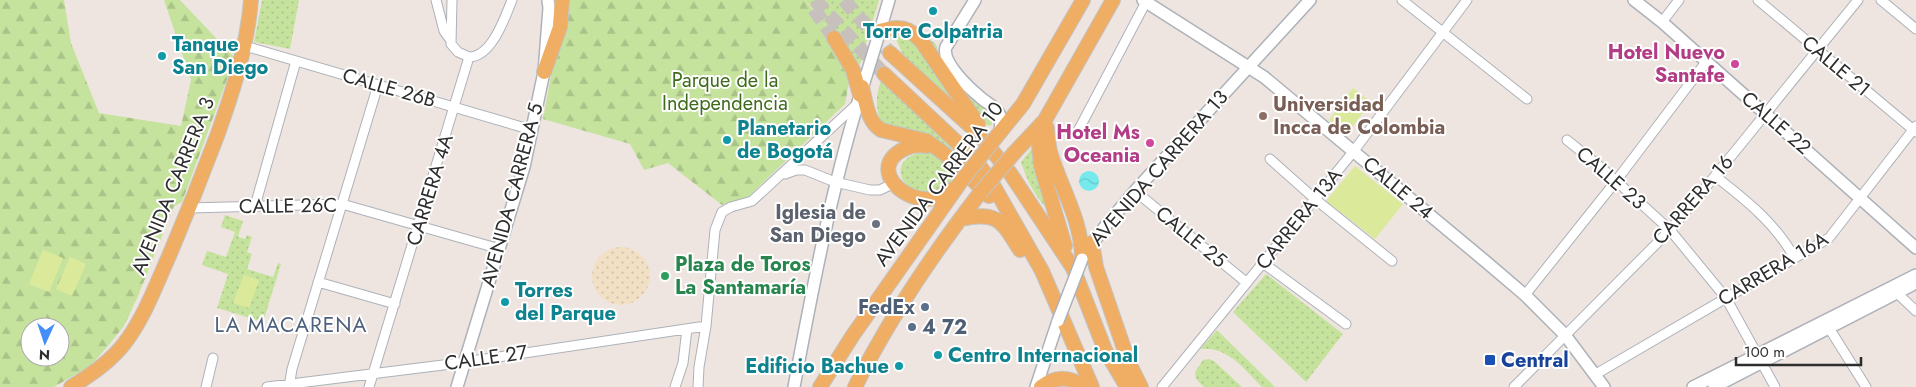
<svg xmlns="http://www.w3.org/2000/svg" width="1916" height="387" viewBox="0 0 1916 387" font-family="Jost,sans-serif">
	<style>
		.grass { fill: url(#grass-dots) }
		.forest { fill: url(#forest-firs); fill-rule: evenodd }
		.sand { fill: url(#sand-dots) }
		.pitch { fill: #dbea9a }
		.water { fill: url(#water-waves) }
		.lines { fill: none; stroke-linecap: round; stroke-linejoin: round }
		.primary-tunnel { stroke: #c7c0bc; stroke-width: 14; stroke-dasharray: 14 7; stroke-linecap: butt }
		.street-casing { stroke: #adb2b9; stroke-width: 11 }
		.secondary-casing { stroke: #adb2b9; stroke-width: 14 }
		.primary-casing { stroke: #c4c4c4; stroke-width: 16 }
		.street { stroke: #fff; stroke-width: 9 }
		.secondary { stroke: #fff; stroke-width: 11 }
		.primary { stroke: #efae64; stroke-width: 14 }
		.secondary-bridge-casing { stroke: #adb2b9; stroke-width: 14; stroke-linecap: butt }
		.primary-bridge-casing { stroke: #c4c4c4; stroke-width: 16; stroke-linecap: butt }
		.secondary-bridge { stroke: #fff; stroke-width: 11 }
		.primary-bridge { stroke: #efae64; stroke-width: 14 }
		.culture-dot { fill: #0f9aa8; stroke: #fff; stroke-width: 2 }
		.hotel-dot { fill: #d1479c; stroke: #fff; stroke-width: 2 }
		.education-dot { fill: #8d6e63; stroke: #fff; stroke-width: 2 }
		.worship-dot { fill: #6b7280; stroke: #fff; stroke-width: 2 }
		.leisure-dot { fill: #2e9e5b; stroke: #fff; stroke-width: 2 }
		.service-dot { fill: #5c6f8a; stroke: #fff; stroke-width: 2 }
		.transit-dot { fill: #1a4fb4; stroke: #fff; stroke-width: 2 }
		.labels { text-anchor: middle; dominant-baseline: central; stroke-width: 4; stroke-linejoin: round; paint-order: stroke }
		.culture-label { font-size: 20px; font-weight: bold; fill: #0d838f; stroke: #fff; text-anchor: start }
		.hotel-label { font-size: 20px; font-weight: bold; fill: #b23c85; stroke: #fff; text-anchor: end }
		.street-label { font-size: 20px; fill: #2d2d2d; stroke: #fff }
		.park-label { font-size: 20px; fill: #3f6b1c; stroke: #fff }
		.education-label { font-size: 20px; font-weight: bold; fill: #785e54; stroke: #fff; text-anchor: start }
		.worship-label { font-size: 20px; font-weight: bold; fill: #5b616d; stroke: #fff; text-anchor: end }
		.leisure-label { font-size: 20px; font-weight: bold; fill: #27864d; stroke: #fff; text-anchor: start }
		.service-label { font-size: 20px; font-weight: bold; fill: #4e5e75; stroke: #fff; text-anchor: end }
		.transit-label { font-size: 20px; font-weight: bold; fill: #164399; stroke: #fff; text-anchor: start }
		.neighbourhood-label { font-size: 21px; letter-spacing: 1px; fill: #4d617e; stroke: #fff }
	</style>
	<defs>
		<pattern id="grass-dots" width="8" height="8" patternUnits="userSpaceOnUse" patternTransform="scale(1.25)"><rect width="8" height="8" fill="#c6e39e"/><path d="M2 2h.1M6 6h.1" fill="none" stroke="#aac388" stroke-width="1.8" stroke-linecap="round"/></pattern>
		<pattern id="forest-firs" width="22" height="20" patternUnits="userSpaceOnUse" patternTransform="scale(1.25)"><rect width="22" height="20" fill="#c6e39e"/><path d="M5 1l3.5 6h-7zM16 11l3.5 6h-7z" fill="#aac388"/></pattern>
		<pattern id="sand-dots" width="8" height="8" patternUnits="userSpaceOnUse" patternTransform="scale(1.25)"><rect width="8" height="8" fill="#f2e0c4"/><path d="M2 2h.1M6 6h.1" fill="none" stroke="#d0c0a9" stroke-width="1.8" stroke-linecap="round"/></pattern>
		<pattern id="water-waves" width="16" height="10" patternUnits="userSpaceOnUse" patternTransform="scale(1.25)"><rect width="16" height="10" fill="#76e9ed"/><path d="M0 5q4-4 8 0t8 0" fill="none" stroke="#66c8cc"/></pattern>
	</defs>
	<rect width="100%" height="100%" fill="#eee5e0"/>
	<path class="grass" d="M262 0H299L290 49 254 42Z
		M805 0H879L856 78C841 50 826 23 805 0Z
		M911 26 936 44 940 60 968 93 989 114 992 124 990 126 980 123Z
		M902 33 909 34 963 109 904 57 894 35Z
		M881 80 964 153 960 157 883 125 877 118 879 116C875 103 877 93 881 80Z
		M1033 147C1032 168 1041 190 1048 210 1035 196 1027 181 1021 162Z
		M929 151 956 165 949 173 955 178C951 181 947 187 943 189 907 209 876 156 929 151Z
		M225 215 243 221 238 237 245 239 247 235 252 237 247 252 252 254 247 269 273 277 278 263 281 264 263 322 217 308 228 274 202 265 207 251 226 257 235 232 221 227Z
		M1266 274 1343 334 1306 382 1233 312Z
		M1217 330 1275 387H1262C1244 369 1228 346 1200 349Z
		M1209 359 1214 361 1242 387H1204L1196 379 1195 372 1203 360Z"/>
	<path class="forest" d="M0 0H64L71 43 99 113 181 126 191 80 164 0H180L235 58 182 202 174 206 138 296 124 326 107 347 90 366 54 387H0ZM30 327H60V357H30Z
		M565 0H805L828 30 826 32 850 77 845 104 748 197 722 205 668 163 644 170 630 144 543 119Z"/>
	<path class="sand" d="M592 276a29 29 0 1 1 58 0a29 29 0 1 1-58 0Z"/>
	<path class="pitch" d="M1353 88 1371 102 1347 134 1329 120Z
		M1355 166 1403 204 1375 239 1326 201Z
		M43 250 63 258 49 292 29 284Z
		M70 257 86 264 72 296 56 289Z
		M244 275 259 280 249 308 233 303Z"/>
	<path class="water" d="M1079 181a10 10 0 1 1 20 0a10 10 0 1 1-20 0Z"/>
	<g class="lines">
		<path class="primary-tunnel" d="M815 0 884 74
			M844 0 890 53
			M814 9 834 38"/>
		<g class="street-casing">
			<path id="street" d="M436 0 444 31 449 38
				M1402 0 1527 99
				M1758 0 1916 132
				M1881 0 1916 29
				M1662 22 1679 0
				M245 46 532 130
				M469 57C492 57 505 17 512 0
				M1078 131 1146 2
				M1567 140 1603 169 1670 230 1726 298 1775 387
				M1270 159 1315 199 1392 261
				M785 174 796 170H805L835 182 870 190H880L894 183
				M1715 176C1746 200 1775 223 1794 257
				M1135 191 1247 283
				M255 206 296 61
				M190 208 342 204 500 249
				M1263 263 1346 324
				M318 282 395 304
				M1897 293 1916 311
				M1525 295 1616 181 1706 62
				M1829 328 1866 387
				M1596 374 1829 238 1916 126
				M206 387 213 358
				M267 387 451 364 706 326
				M289 387 292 369 378 85
				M369 387 469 57 458 52 451 44 452 0
				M675 387 683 363 687 329
				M698 387 699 367 706 326 715 230 722 212 731 207 752 201 857 104
				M1162 387 1353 152 1467 0
				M1514 387 1670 230 1715 176 1858 0"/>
		</g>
		<g class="secondary-casing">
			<path id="secondary" d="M975 0 946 47C941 62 969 88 980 97 985 102 994 106 998 112 1002 118 1001 125 1000 132
				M1143 0 1264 77 1485 261 1525 295 1565 335 1604 387
				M1634 0 1662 22 1916 248
				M879 34 889 0
				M1088 249 1107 224 1135 191 1310 0
				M457 387 524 167 544 72 549 8 548 0
				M794 387C814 280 834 176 867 73
				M1036 387 1058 321
				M1693 387 1916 275
				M1714 387 1912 285"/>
		</g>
		<g class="primary-casing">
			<path id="primary" d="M880 31C899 25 909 27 922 42L978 124
				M834 38 853 70 860 95
				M890 53 978 133 1010 173 1073 268 1105 350 1127 387
				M544 72 560 27 562 0
				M884 74 964 149 979 165 993 185 1042 271 1092 387
				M862 87C866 102 867 121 881 130L927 141 954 161 989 196
				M1044 125 1039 146 1041 166 1065 246
				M1047 128C1048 137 1048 146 1051 155 1062 190 1082 221 1082 259
				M997 136 1023 104 1083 0
				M927 146C918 144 912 145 904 149 866 168 905 206 936 198 942 197 947 193 953 189
				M1014 153 1045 120 1113 0
				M960 219C998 211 1001 220 1020 250
				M1092 243 1096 267 1129 363 1141 387
				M71 387C91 375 110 362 124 344 144 318 156 285 169 256 186 216 202 176 217 136 233 91 247 48 251 0
				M820 387 853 335 962 180
				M855 387C888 321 935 251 980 193
				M1041 387C1054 377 1070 375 1082 387"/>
		</g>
		<use href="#street" class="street"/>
		<use href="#secondary" class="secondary"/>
		<use href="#primary" class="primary"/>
		<g class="secondary-bridge-casing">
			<path id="secondary-bridge" d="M867 73 879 34
				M1058 321 1082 259"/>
		</g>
		<g class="primary-bridge-casing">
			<path id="primary-bridge" d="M962 180 997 136
				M980 193 1014 153"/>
		</g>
		<use href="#secondary-bridge" class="secondary-bridge"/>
		<use href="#primary-bridge" class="primary-bridge"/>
	</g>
	<g class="culture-dot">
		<circle cx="933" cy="11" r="5"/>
		<circle cx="162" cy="56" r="5"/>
		<circle cx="727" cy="140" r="5"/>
		<circle cx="505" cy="302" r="5"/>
		<circle cx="938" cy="355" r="5"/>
		<circle cx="899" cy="366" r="5"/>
	</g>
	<g class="hotel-dot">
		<circle cx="1735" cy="64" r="5"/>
		<circle cx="1150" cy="143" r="5"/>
	</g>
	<circle class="education-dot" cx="1263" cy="116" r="5"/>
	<circle class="worship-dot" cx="876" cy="224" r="5"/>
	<circle class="leisure-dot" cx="665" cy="276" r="5"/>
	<g class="service-dot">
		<circle cx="925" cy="307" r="5"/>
		<circle cx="912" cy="327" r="5"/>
	</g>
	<rect class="transit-dot" x="1484" y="354" width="12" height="12" rx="2.5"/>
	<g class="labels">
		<g class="culture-label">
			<text x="933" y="31" text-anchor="middle">Torre Colpatria</text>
			<text x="172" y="44">Tanque<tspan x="172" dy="23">San Diego</tspan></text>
			<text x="737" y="128">Planetario<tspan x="737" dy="23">de Bogotá</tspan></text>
			<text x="515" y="290">Torres<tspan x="515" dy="23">del Parque</tspan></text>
			<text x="948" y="355">Centro Internacional</text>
			<text x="889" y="366" text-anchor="end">Edificio Bachue</text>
		</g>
		<g class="hotel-label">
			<text x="1725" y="52">Hotel Nuevo<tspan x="1725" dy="23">Santafe</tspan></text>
			<text x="1140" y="132">Hotel Ms<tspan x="1140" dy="23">Oceania</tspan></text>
		</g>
		<g class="street-label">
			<text transform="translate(1836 66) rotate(40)">CALLE 21</text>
			<text transform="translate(389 88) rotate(16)">CALLE 26B</text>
			<text transform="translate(1776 123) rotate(41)">CALLE 22</text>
			<text transform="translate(1159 168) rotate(-49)">AVENIDA CARRERA 13</text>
			<text transform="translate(1611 178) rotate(41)">CALLE 23</text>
			<text transform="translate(939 184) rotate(-53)">AVENIDA CARRERA 10</text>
			<text transform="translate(173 186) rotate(-68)">AVENIDA CARRERA 3</text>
			<text transform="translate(1398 188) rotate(40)">CALLE 24</text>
			<text transform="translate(430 190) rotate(-73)">CARRERA 4A</text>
			<text transform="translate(512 195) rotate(-75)">AVENIDA CARRERA 5</text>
			<text transform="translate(1693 200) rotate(-49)">CARRERA 16</text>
			<text transform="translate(288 206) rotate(-1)">CALLE 26C</text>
			<text transform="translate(1299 219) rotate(-51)">CARRERA 13A</text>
			<text transform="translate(1191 237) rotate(39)">CALLE 25</text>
			<text transform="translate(1773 269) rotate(-31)">CARRERA 16A</text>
			<text transform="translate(486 358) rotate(-8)">CALLE 27</text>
		</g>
		<g class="park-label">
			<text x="725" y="80">Parque de la<tspan x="725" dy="23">Independencia</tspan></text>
		</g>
		<g class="education-label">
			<text x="1273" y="104">Universidad<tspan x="1273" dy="23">Incca de Colombia</tspan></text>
		</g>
		<g class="worship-label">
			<text x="866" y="212">Iglesia de<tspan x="866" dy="23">San Diego</tspan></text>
		</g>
		<g class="leisure-label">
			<text x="675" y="264">Plaza de Toros<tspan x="675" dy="23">La Santamaría</tspan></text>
		</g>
		<g class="service-label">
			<text x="915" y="307">FedEx</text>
			<text x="922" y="327" text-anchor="start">4 72</text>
		</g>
		<g class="transit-label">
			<text x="1501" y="360">Central</text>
		</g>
		<g class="neighbourhood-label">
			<text x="291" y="325">LA MACARENA</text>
		</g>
	</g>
	<g transform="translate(45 342) rotate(183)"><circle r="24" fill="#ffffff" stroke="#ababab"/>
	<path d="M0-4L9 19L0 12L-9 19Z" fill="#448ff7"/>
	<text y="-8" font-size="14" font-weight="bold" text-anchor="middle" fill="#2d2d2d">N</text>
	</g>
	<path d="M1736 357v8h125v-8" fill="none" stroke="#2d2d2d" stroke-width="2.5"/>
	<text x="1744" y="357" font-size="15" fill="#2d2d2d" stroke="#ffffff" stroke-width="4" paint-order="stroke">100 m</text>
</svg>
